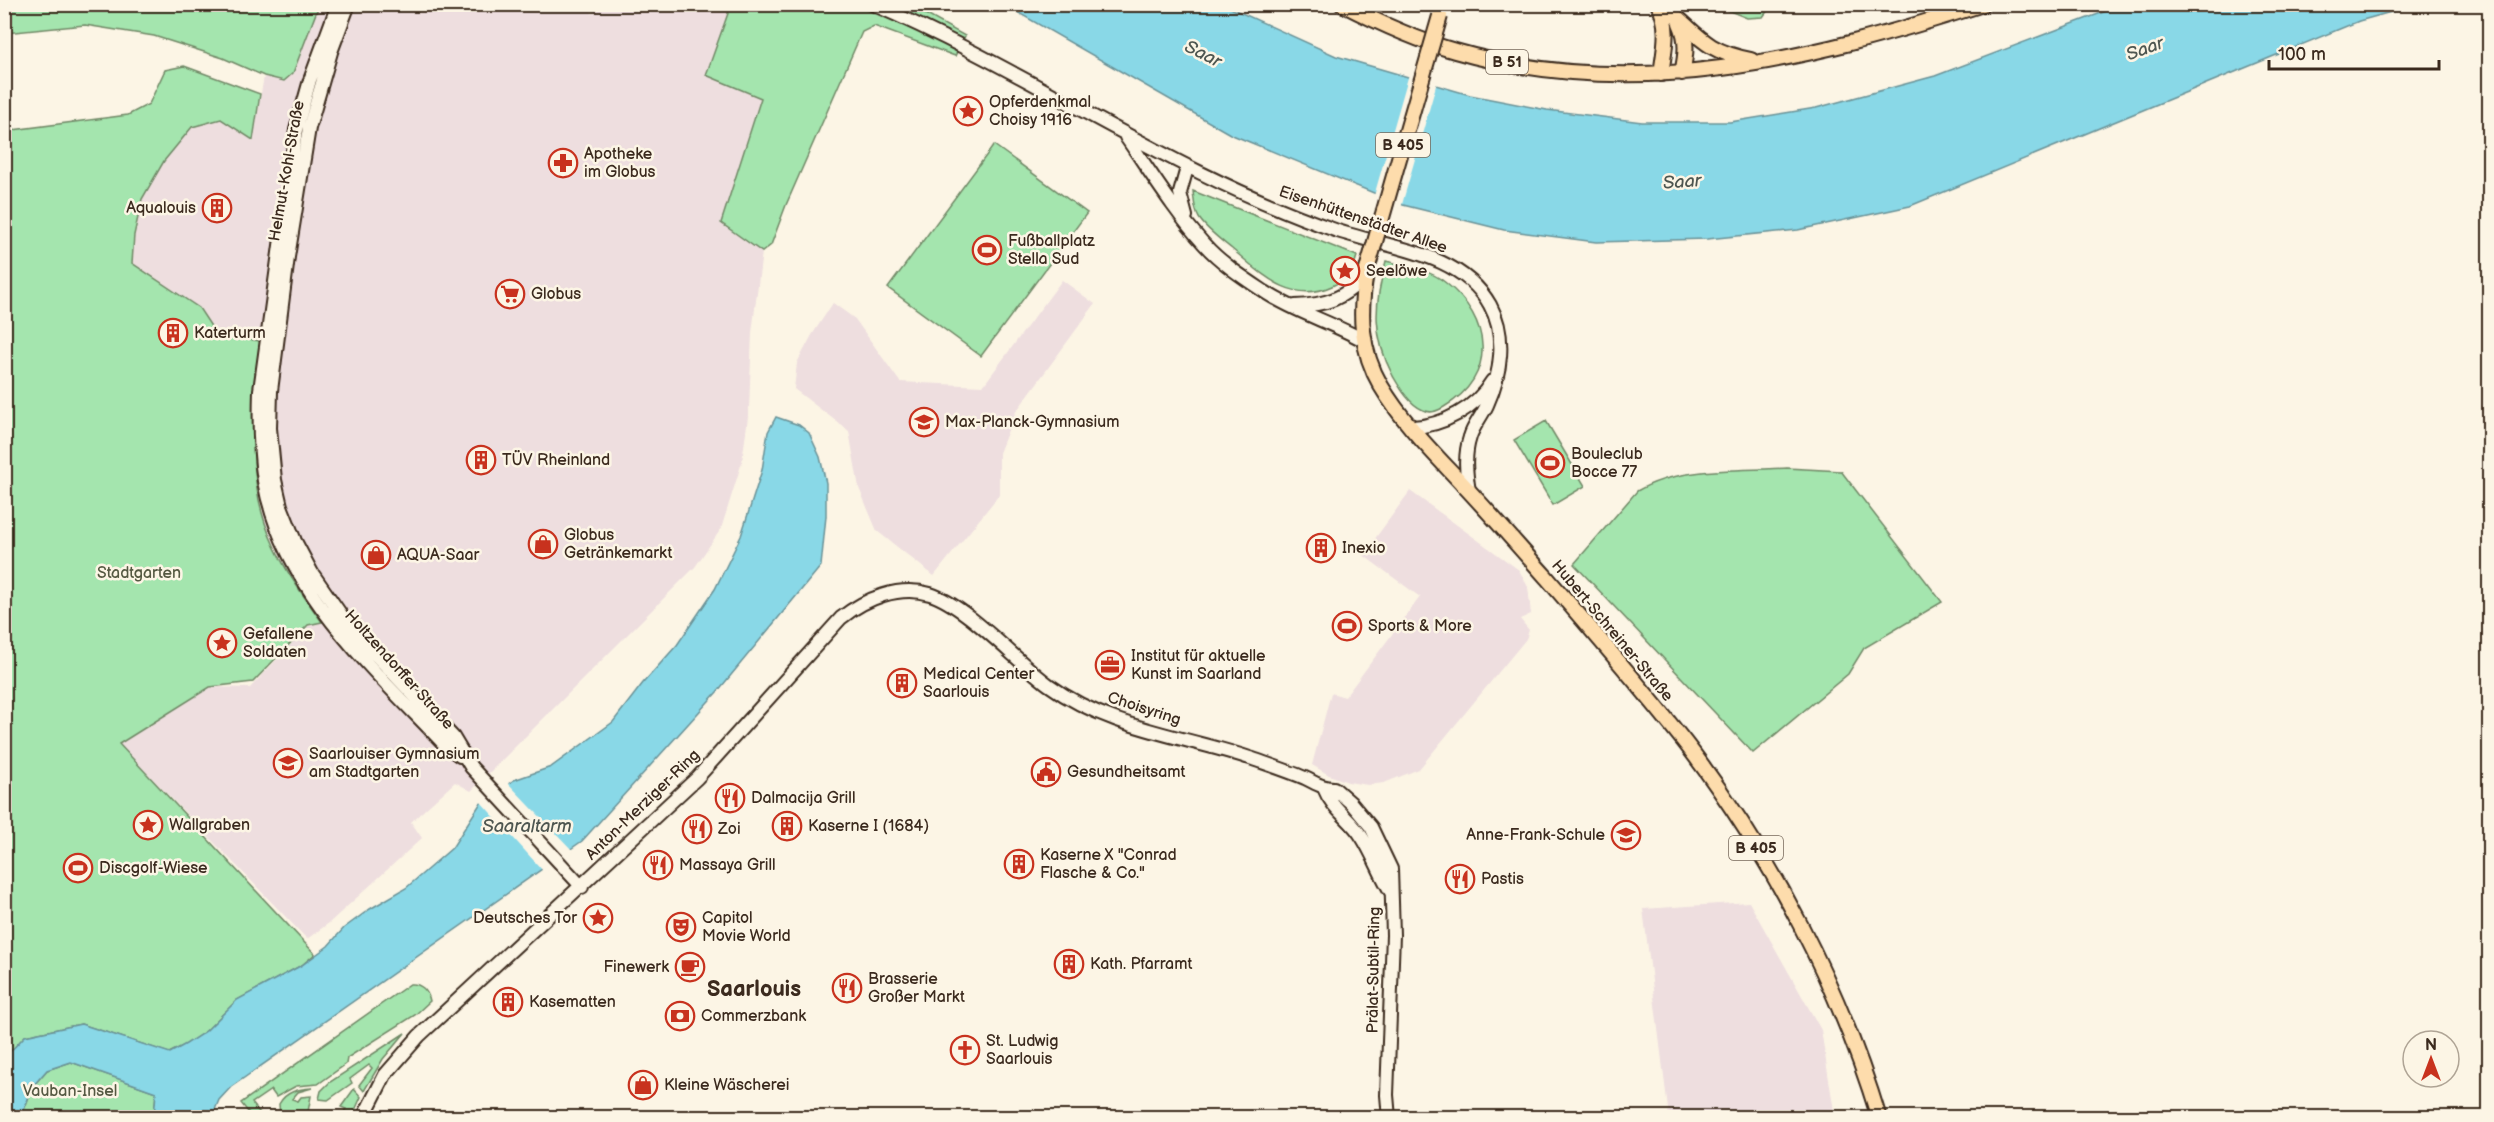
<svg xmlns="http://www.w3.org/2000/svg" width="2494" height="1122" viewBox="0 0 2494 1122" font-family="'Balsamiq Sans',sans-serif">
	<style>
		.built { fill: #eededf }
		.green { fill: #a4e5ae; stroke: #708866; stroke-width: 1.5 }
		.water { fill: #89d8e7; stroke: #6a9297; stroke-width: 1.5 }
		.pier { fill: #fcf5e5 }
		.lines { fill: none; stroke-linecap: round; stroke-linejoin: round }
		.secondary-casing { stroke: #3b2a1e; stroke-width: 16 }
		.primary-casing { stroke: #3b2a1e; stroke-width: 18 }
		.secondary { stroke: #fcf5e5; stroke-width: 12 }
		.primary { stroke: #fddcac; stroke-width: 14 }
		.primary-bridge-casing { stroke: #3b2a1e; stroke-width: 18; stroke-linecap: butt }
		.primary-bridge { stroke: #fddcac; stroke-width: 14 }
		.labels { text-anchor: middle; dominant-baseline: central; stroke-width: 5; stroke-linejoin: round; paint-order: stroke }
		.shield { fill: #fcf5e5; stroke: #75675a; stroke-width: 1.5 }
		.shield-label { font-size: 15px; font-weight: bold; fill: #3b2a1e }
		.poi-label { font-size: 16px; fill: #3b2a1e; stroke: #fcf5e5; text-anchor: start }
		.street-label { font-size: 16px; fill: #3b2a1e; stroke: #fcf5e5 }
		.park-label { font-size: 16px; fill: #555942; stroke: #fcf5e5 }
		.water-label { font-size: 18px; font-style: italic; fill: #4e5650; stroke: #fcf5e5 }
		.district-label { font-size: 22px; font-weight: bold; fill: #3b2a1e; stroke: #fcf5e5 }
	</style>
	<rect width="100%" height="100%" fill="#fcf5e5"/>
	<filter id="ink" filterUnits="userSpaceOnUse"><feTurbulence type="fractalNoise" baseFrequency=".0167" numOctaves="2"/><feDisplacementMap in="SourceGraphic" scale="12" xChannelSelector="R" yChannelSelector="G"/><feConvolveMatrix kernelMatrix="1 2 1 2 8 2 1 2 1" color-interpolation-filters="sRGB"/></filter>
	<g filter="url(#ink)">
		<path class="built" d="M584 4 593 14 597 5H731L706 75 761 98 721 223 762 252 752 333 749 409 742 462 721 529 695 567 471 791 455 782 411 822 422 838 329 923 307 939 119 744 210 687 250 688 308 626 322 622 290 577 265 523 255 471 253 418 260 341 216 334 199 308 132 263 134 235 142 199 164 161 192 127 221 119 253 140 264 76 274 79 312 23 319 5Z
			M1062 280 1095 304 1015 413 999 453V495L934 576 877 531 859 488 849 431 794 389 797 363 812 335 833 303 855 319 900 382 983 386Z
			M1410 491 1519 570 1528 587 1531 614 1520 619 1529 630 1526 639 1419 769 1384 783 1368 785 1348 782 1329 775 1312 765 1331 693 1345 697 1420 597 1363 555Z
			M1749 902 1821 1030 1835 1117H1669L1643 909Z"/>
		<path class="green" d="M5 4H319V5L293 73 284 81 264 76 223 58 154 36 85 25 5 33Z
			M731 5H909L965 36 955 56 874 26 862 32 786 205 771 245 762 252 721 223 761 98 706 75Z
			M1715 5H1767L1768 10 1763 17 1747 18Z
			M184 66 260 94 253 140 221 119 192 127 164 161 142 199 134 235 132 263 199 308 216 334 260 341C255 400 246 465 265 523 277 560 300 591 322 622L308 625 253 682 210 687 119 744 315 954 302 965 237 1000 206 1031 187 1044 169 1053 81 1024 25 1036 5 1058V131L128 115 149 104 165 70Z
			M994 145 1087 213 981 356 888 288Z
			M1193 191 1357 256C1353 271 1347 279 1332 286 1291 305 1262 274 1232 249 1221 240 1206 229 1199 218 1194 210 1194 199 1193 191Z
			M1386 261C1406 266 1429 269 1446 283 1491 318 1498 376 1444 407 1437 411 1431 414 1423 410 1409 404 1400 388 1393 376 1372 336 1374 304 1386 261Z
			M1546 421 1585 486 1553 505 1514 440Z
			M1787 468 1841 471 1942 602 1864 648 1848 674 1753 753 1574 564 1637 491C1678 466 1740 471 1787 468Z
			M410 984C420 983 428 990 430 1001L415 1015 347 1058 346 1064 318 1084 296 1086 276 1097 271 1090 252 1103 263 1117H252L241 1103Z
			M405 1033 383 1059 364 1091 359 1085 372 1068 369 1065 350 1079 352 1083 328 1100 319 1099 321 1091 330 1082Z
			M71 1062 156 1092 154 1117 21 1118 33 1086 47 1070Z
			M312 1088 298 1092 292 1099 298 1101 301 1097 311 1096 307 1117H280L279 1104C286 1091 299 1089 312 1088Z
			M354 1089 361 1097 352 1117H340L346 1109 341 1107Z"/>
		<path class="water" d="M1005 5H1224L1336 56 1470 95 1547 110 1642 122H1730L1816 108 1935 76 2122 5H2416L2359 21 1910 206 1798 230 1707 239 1596 242 1504 230 1403 205 1230 134Z
			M776 417 799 425 809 433 820 457 826 483V516L821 566 717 692 582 841 231 1087 219 1100 212 1117H154L156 1092 71 1062 47 1070 33 1086 21 1117H5L4 1058 25 1036 81 1024 170 1053 186 1044 206 1031 237 1000 302 965 328 946 344 928 370 909 406 888 452 848 480 804 514 780 551 767 613 722 643 683 677 645 715 589 741 536 762 470 768 432Z"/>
		<path class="pier" d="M1409 74 1437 82 1401 208 1374 196Z
			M507 782 573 851 544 872 480 801Z"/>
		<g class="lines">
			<g class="secondary-casing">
				<path id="secondary" d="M338 4 310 80 296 130 260 390C259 421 259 450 264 481 283 589 372 668 444 744L460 756
					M349 4 331 52 309 128 288 257 271 391 270 428 275 480 281 506 295 541 312 573 351 629 453 737 471 767 582 887
					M872 4C1031 72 1171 173 1335 230 1386 248 1460 251 1490 305 1507 336 1501 374 1487 405 1482 416 1473 426 1470 437 1464 455 1466 473 1469 491
					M1126 137C1151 173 1175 212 1204 244 1221 263 1244 278 1265 292 1295 312 1331 322 1363 340
					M1186 216 1180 193 1187 168
					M1295 306C1328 305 1341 299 1366 277
					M1412 427C1443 426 1476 408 1492 381
					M1324 788C1332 809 1351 819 1362 837 1373 854 1380 874 1391 892
					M363 1118 385 1075 419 1036 697 778 841 618C866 598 899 585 930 594 966 605 1016 661 1049 685 1109 729 1185 736 1253 759 1270 765 1288 771 1305 778 1316 783 1322 788 1334 788L1351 803 1371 827 1391 869 1393 935 1387 1095 1389 1118"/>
			</g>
			<g class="primary-casing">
				<path id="primary" d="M1342 4C1379 23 1416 40 1455 51 1635 103 1810 60 1983 4
					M1658 4C1671 26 1664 51 1661 74
					M1661 4C1698 32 1700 50 1751 60
					M1680 23C1688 40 1686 55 1682 73
					M1366 273C1359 313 1360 350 1381 386 1404 425 1439 458 1469 491 1495 519 1521 549 1547 578 1595 634 1645 691 1690 749 1773 859 1839 986 1879 1118"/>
			</g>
			<use href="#secondary" class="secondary"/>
			<use href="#primary" class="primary"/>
			<g class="primary-bridge-casing">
				<path id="primary-bridge" d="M1366 273 1440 16"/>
			</g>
			<use href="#primary-bridge" class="primary-bridge"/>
		</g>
	</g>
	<defs>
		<g id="sight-ring" transform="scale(1.5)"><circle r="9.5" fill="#fcf5e5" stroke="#c8321e" stroke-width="1.5"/><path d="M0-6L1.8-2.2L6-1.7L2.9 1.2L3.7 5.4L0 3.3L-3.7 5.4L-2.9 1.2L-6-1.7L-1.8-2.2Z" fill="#c8321e"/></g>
		<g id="pharmacy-ring" transform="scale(1.5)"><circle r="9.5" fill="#fcf5e5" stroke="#c8321e" stroke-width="1.5"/><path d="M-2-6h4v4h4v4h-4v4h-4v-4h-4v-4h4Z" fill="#c8321e"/></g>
		<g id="building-ring" transform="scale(1.5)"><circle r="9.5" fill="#fcf5e5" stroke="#c8321e" stroke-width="1.5"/><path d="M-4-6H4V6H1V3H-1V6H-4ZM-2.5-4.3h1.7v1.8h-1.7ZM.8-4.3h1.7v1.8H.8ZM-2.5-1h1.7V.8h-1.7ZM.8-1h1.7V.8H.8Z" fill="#c8321e"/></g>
		<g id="stadium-ring" transform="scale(1.5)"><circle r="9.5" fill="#fcf5e5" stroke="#c8321e" stroke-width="1.5"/><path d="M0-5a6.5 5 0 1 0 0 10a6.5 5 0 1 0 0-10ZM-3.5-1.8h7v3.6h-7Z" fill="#c8321e"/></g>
		<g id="supermarket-ring" transform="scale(1.5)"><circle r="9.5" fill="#fcf5e5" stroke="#c8321e" stroke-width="1.5"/><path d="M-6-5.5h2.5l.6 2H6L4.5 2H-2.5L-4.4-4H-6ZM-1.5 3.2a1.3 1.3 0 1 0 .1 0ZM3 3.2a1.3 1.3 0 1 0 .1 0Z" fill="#c8321e"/></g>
		<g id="school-ring" transform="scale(1.5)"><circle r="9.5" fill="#fcf5e5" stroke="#c8321e" stroke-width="1.5"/><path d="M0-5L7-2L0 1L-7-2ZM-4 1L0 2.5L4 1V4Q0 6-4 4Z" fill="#c8321e"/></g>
		<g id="shop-ring" transform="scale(1.5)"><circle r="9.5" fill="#fcf5e5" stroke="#c8321e" stroke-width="1.5"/><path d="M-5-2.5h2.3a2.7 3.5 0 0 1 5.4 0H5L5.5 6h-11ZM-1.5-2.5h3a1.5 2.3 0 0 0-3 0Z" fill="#c8321e"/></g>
		<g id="office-ring" transform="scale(1.5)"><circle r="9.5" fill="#fcf5e5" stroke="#c8321e" stroke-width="1.5"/><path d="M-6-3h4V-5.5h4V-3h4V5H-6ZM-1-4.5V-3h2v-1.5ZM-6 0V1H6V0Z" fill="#c8321e"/></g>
		<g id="civic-ring" transform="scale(1.5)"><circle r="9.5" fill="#fcf5e5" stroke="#c8321e" stroke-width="1.5"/><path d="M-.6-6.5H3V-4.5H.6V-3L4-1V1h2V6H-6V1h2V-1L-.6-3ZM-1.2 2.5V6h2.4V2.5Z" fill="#c8321e"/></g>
		<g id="restaurant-ring" transform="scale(1.5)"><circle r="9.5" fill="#fcf5e5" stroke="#c8321e" stroke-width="1.5"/><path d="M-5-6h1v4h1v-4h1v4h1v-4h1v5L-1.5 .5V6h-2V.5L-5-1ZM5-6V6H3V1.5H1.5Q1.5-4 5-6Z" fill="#c8321e"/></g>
		<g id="theatre-ring" transform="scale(1.5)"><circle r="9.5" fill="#fcf5e5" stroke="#c8321e" stroke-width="1.5"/><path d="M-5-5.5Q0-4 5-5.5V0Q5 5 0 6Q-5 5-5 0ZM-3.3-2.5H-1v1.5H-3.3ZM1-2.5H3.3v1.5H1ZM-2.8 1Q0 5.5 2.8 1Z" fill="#c8321e"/></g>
		<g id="cafe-ring" transform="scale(1.5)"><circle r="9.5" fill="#fcf5e5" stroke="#c8321e" stroke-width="1.5"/><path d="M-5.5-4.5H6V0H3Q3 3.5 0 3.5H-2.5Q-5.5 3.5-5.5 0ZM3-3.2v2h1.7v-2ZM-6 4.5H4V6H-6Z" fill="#c8321e"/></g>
		<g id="bank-ring" transform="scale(1.5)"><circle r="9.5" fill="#fcf5e5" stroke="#c8321e" stroke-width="1.5"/><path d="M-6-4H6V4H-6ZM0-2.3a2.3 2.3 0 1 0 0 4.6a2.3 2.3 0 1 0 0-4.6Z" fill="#c8321e"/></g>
		<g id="church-ring" transform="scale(1.5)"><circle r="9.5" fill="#fcf5e5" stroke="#c8321e" stroke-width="1.5"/><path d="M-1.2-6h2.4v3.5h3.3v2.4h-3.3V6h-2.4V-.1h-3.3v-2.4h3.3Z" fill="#c8321e"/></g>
	</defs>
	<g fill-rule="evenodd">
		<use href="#sight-ring" x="968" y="111"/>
		<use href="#pharmacy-ring" x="563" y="163"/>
		<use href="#building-ring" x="217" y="208"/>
		<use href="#stadium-ring" x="987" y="250"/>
		<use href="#sight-ring" x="1345" y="271"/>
		<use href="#supermarket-ring" x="510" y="294"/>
		<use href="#building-ring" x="173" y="333"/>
		<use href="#school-ring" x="924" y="422"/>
		<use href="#building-ring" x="481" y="460"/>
		<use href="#stadium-ring" x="1550" y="463"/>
		<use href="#shop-ring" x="543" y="544"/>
		<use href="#building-ring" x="1321" y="548"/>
		<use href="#shop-ring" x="376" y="555"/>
		<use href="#stadium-ring" x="1347" y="626"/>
		<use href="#sight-ring" x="222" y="643"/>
		<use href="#office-ring" x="1110" y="665"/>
		<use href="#building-ring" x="902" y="683"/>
		<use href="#school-ring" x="288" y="763"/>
		<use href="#civic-ring" x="1046" y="772"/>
		<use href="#restaurant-ring" x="730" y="798"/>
		<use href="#sight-ring" x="148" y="825"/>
		<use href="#building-ring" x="787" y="826"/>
		<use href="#restaurant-ring" x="697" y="829"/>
		<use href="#school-ring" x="1626" y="835"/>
		<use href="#building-ring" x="1019" y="864"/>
		<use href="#restaurant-ring" x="658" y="865"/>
		<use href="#stadium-ring" x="78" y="868"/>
		<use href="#restaurant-ring" x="1460" y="879"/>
		<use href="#sight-ring" x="598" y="918"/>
		<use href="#theatre-ring" x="681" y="927"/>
		<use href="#building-ring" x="1069" y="964"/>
		<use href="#cafe-ring" x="690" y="967"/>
		<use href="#restaurant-ring" x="847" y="988"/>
		<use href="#building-ring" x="508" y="1002"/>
		<use href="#bank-ring" x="680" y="1016"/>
		<use href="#church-ring" x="965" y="1050"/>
		<use href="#shop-ring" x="643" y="1085"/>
	</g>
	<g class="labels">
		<g class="shield">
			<rect x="1486" y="50" width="42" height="24" rx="4.5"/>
			<rect x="1376" y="133" width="54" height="24" rx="4.5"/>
			<rect x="1729" y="836" width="54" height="24" rx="4.5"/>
		</g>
		<g class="shield-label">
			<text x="1507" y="62">B 51</text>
			<text x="1403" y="145">B 405</text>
			<text x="1756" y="848">B 405</text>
		</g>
		<g class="poi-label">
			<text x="989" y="102">Opferdenkmal<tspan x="989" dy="18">Choisy 1916</tspan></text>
			<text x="584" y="154">Apotheke<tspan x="584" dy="18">im Globus</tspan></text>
			<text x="196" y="208" text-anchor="end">Aqualouis</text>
			<text x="1008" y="241">Fußballplatz<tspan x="1008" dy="18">Stella Sud</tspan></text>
			<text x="1366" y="271">Seelöwe</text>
			<text x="531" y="294">Globus</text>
			<text x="194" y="333">Katerturm</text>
			<text x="945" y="422">Max-Planck-Gymnasium</text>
			<text x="1571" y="454">Bouleclub<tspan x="1571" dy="18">Bocce 77</tspan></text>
			<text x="502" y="460">TÜV Rheinland</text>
			<text x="564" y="535">Globus<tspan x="564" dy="18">Getränkemarkt</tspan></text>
			<text x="1342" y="548">Inexio</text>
			<text x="397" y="555">AQUA-Saar</text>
			<text x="1368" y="626">Sports &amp; More</text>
			<text x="243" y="634">Gefallene<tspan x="243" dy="18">Soldaten</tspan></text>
			<text x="1131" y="656">Institut für aktuelle<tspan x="1131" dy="18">Kunst im Saarland</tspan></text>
			<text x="923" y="674">Medical Center<tspan x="923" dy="18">Saarlouis</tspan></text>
			<text x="309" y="754">Saarlouiser Gymnasium<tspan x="309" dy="18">am Stadtgarten</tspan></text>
			<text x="1067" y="772">Gesundheitsamt</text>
			<text x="751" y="798">Dalmacija Grill</text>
			<text x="169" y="825">Wallgraben</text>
			<text x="808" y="826">Kaserne I (1684)</text>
			<text x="718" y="829">Zoi</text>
			<text x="1605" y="835" text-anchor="end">Anne-Frank-Schule</text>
			<text x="1040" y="855">Kaserne X "Conrad<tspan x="1040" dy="18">Flasche &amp; Co."</tspan></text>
			<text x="679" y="865">Massaya Grill</text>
			<text x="99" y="868">Discgolf-Wiese</text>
			<text x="1481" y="879">Pastis</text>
			<text x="577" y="918" text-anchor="end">Deutsches Tor</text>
			<text x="702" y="918">Capitol<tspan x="702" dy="18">Movie World</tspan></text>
			<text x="1090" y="964">Kath. Pfarramt</text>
			<text x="669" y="967" text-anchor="end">Finewerk</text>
			<text x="868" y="979">Brasserie<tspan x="868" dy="18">Großer Markt</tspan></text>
			<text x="529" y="1002">Kasematten</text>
			<text x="701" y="1016">Commerzbank</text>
			<text x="986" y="1041">St. Ludwig<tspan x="986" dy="18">Saarlouis</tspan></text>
			<text x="664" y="1085">Kleine Wäscherei</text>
		</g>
		<g class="street-label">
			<text transform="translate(287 171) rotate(-80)">Helmut-Kohl-Straße</text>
			<text transform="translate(1363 220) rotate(19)">Eisenhüttenstädter Allee</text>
			<text transform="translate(1612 631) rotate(50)">Hubert-Schreiner-Straße</text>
			<text transform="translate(399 670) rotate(48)">Holtzendorffer Straße</text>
			<text transform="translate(1144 709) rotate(18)">Choisyring</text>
			<text transform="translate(643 805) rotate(-44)">Anton-Merziger-Ring</text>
			<text transform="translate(1374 970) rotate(-89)">Prälat-Subtil-Ring</text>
		</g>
		<g class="park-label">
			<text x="139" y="573">Stadtgarten</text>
			<text x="70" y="1091">Vauban-Insel</text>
		</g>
		<g class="water-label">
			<text transform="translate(2145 49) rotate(-20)">Saar</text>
			<text transform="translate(1203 54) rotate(27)">Saar</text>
			<text transform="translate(1682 182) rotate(-4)">Saar</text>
			<text x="527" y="826">Saaraltarm</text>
		</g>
		<g class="district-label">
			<text x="754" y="989">Saarlouis</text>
		</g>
	</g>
	<rect width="2494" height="1122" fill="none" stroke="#fcf5e5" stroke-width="24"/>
	<rect x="12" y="12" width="2470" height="1098" fill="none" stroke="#3b2a1e" stroke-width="2" filter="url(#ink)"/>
	<g transform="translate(2431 1059)"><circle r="28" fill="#fcf5e5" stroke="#afa495" stroke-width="1.5"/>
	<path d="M0-4.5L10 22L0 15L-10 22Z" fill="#c8321e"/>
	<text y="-9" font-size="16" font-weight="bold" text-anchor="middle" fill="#3b2a1e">N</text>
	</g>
	<path d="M2269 60v9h170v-9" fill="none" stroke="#3b2a1e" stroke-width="3"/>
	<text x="2278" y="60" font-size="18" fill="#3b2a1e" stroke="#fcf5e5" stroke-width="4.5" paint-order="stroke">100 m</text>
</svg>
